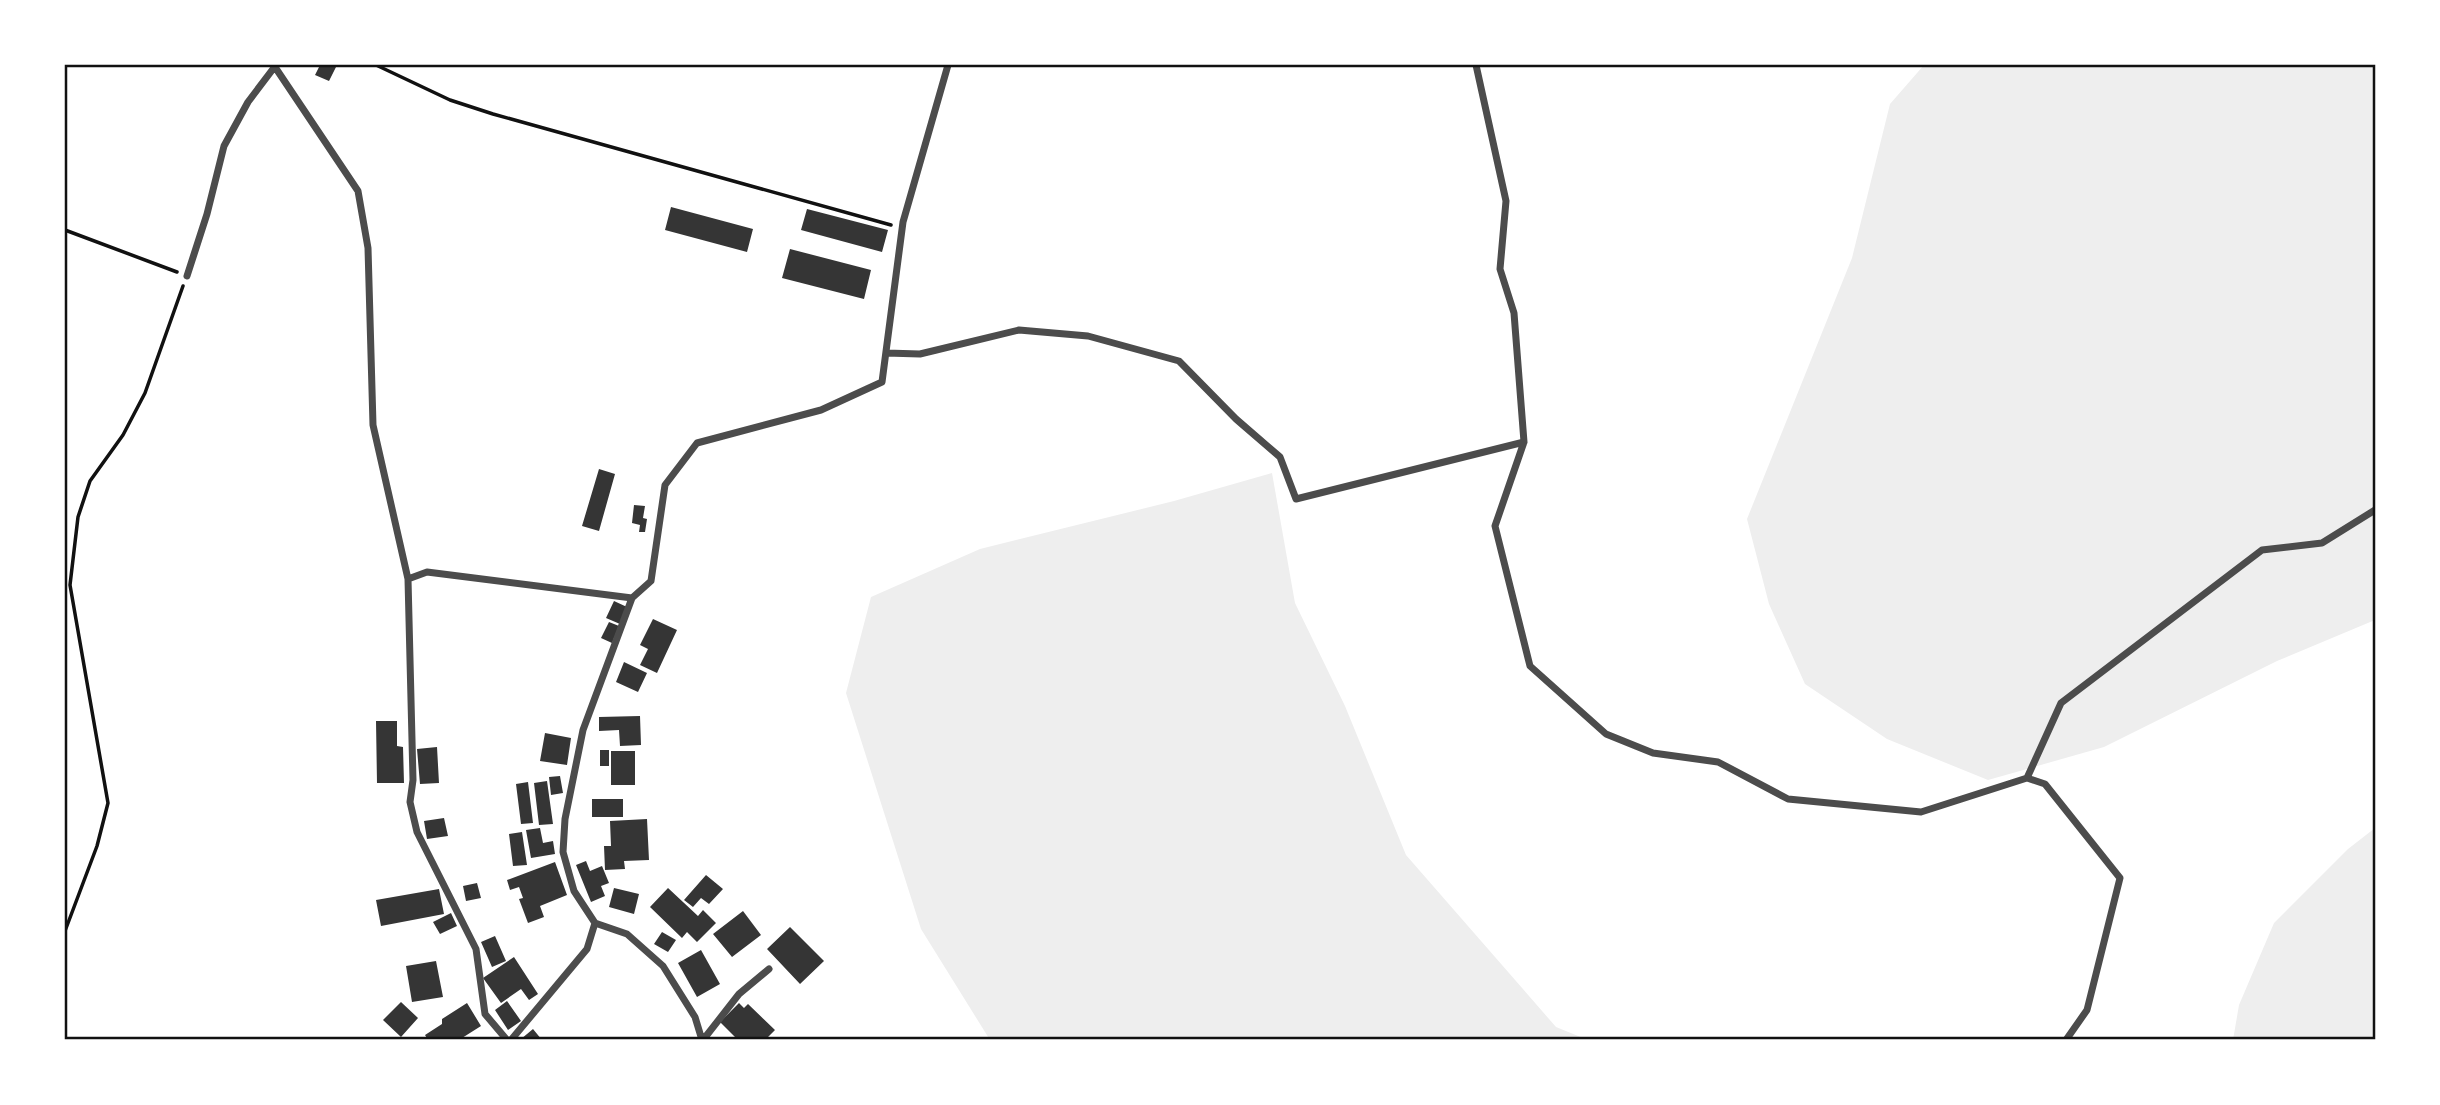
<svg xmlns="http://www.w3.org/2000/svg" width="2440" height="1105" viewBox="0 0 2440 1105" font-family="'Source Sans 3',sans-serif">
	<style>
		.green { fill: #eee }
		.building { fill: #353535 }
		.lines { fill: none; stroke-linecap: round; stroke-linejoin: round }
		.path { stroke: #111; stroke-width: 3.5 }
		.minor { stroke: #4c4c4c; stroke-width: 7 }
		.neatline { fill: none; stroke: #111; stroke-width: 2.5 }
	</style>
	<rect width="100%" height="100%" fill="#fff"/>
	<path class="green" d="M1924 65H2375V620L2277 661 2104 747 1988 780 1887 739 1805 684 1769 604 1747 519 1852 258 1890 104Z
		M1272 473 1295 603 1345 706 1406 855 1556 1027 1588 1040H990L921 929 846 693 871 597 980 549 1174 501Z
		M2375 828V1040H2233L2239 1005 2274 923 2348 849Z"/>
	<path class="building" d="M320 65 336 67 329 81 315 75Z
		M671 207 753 229 747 252 665 230Z
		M807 209 888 230 882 252 801 230Z
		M790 249 871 270 864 299 782 278Z
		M599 469 615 474 599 531 582 526Z
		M634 505 645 506 643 518 647 519 645 532H639L640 525 632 523Z
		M614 601 627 607 620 624 606 618Z
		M653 619 677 630 657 673 640 665 648 649 640 645Z
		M609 622 619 626 612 643 601 638Z
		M624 662 647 673 638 692 616 682Z
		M640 716 641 745 620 746 619 730 599 731V717Z
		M376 721H397V746L403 747 404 783H377Z
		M545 733 571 738 567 765 540 761Z
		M437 747 439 783 420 784 417 749Z
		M600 750H609V766H600Z
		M611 751H635V785H611Z
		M560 776 563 793 551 795 549 777Z
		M547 781 553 824 539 825 534 783Z
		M528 782 533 823 521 824 516 784Z
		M592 799H623V817H592Z
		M444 818 448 836 427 839 424 821Z
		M647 819 649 860 624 861 625 869 605 870 604 846H611L610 821Z
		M540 828 543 843 553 841 555 854 531 858 526 830Z
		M522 832 527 865 513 866 509 834Z
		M586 861 590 871 602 866 609 883 601 886 605 896 591 902 576 865Z
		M555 862 567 895 540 906 544 917 528 923 519 899 523 898 519 887 510 890 507 880Z
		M706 875 723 889 709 904 701 898 693 907 684 900Z
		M477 883 481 898 466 901 463 886Z
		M614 888 639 894 634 914 609 907Z
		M668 888 698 916 703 910 716 923 697 942 687 932 682 938 650 907Z
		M439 889 444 914 381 926 376 900Z
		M743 911 761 935 732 957 713 934Z
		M451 913 457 926 440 934 433 922Z
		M790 927 824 961 800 984 767 949Z
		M662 932 676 940 668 952 654 944Z
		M495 936 506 961 492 967 481 942Z
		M701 950 720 984 697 997 678 963Z
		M514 957 538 994 529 1000 521 989 501 1003 483 978Z
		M436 961 443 997 412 1002 406 966Z
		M507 1001 521 1021 508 1030 495 1010Z
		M401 1002 418 1018 401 1037 383 1020Z
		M467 1003 481 1026 462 1038 464 1040H428L425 1035 442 1024V1019Z
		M739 1003 744 1008 748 1004 775 1030 765 1040H738L720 1022Z
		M533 1029 542 1040H523L521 1039Z"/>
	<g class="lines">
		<path class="path" d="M376 65 450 100 493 114 891 225
			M65 230 177 272
			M65 931 97 846 108 803 70 585 78 517 90 481 123 435 145 393 183 286
			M65 1038V1040"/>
		<path class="minor" d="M1476 65 1506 201 1500 269 1514 313 1524 442 1495 526 1530 666 1606 734 1653 753 1718 762 1788 799 1921 812 2027 778 2061 703 2262 550 2322 543 2375 510
			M275 67 358 191 368 248 373 425 408 579
			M187 276 207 214 224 146 248 102 276 65
			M886 353 920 354 1019 330 1088 336 1179 361 1236 419 1280 457 1296 499 1524 442
			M2027 778 2045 784 2120 878 2087 1010 2066 1040
			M507 1040 485 1014 476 949 417 832 410 802 413 780 408 579 427 572 632 598
			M511 1040 587 949 595 923
			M702 1040 695 1017 663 966 627 934 595 923 574 891 563 852 565 819 583 730 632 598 651 581 665 485 697 443 821 410 882 382 903 222 948 65
			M703 1040 739 994 769 969"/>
	</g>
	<rect width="2440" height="1105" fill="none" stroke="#ffffff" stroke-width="133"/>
	<rect x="66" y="66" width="2308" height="972" class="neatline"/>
</svg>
